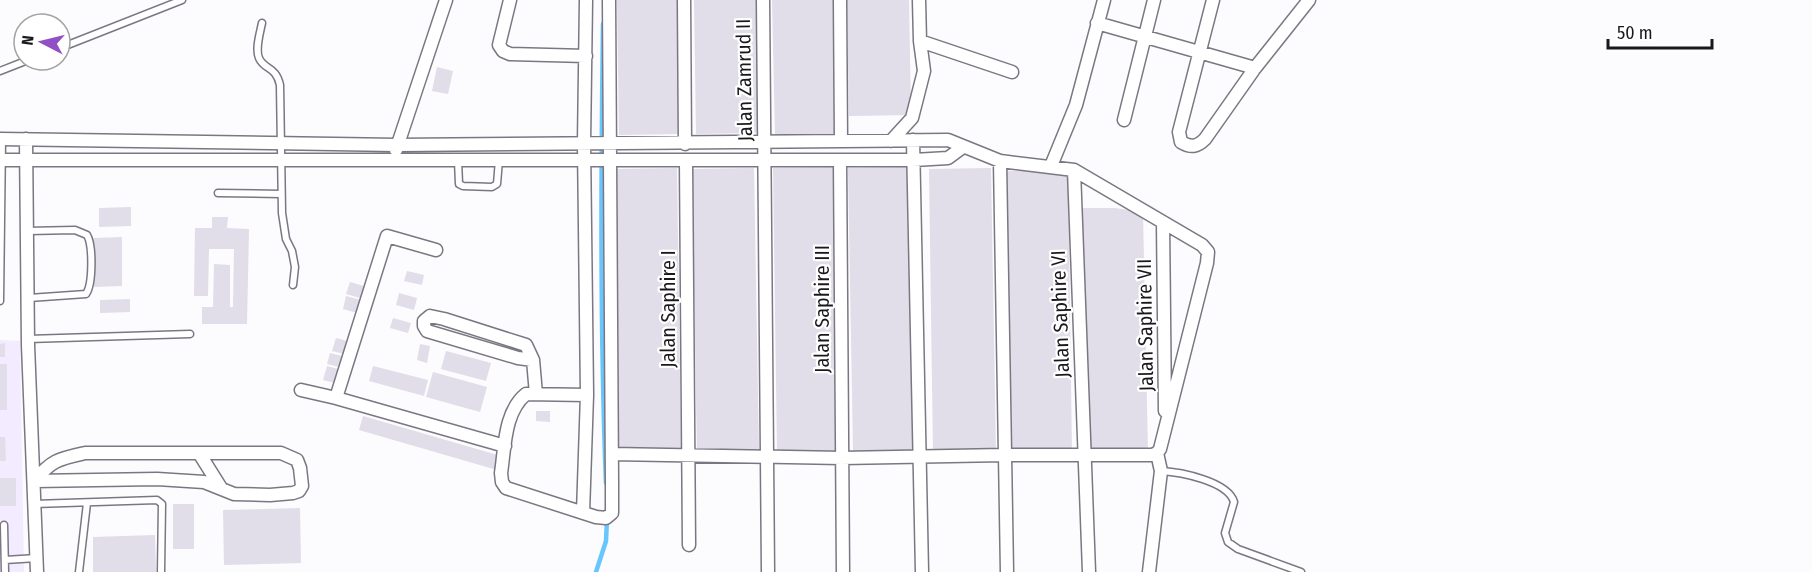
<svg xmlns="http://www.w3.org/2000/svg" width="1812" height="572" viewBox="0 0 1812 572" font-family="'Fira Sans Condensed',sans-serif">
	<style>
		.built { fill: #f3ebff }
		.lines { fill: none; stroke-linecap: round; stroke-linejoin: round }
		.stream { stroke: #67c6fd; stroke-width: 4.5 }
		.building { fill: #e1dde9 }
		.lane-casing { stroke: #7b7782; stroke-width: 9 }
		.street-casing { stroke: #7b7782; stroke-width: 15 }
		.lane { stroke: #fff; stroke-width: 6 }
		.street { stroke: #fff; stroke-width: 12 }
		.labels { text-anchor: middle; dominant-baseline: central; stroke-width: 4.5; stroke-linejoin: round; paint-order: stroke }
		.street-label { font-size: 20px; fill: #1a181c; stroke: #fff }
	</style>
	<rect width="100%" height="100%" fill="#fcfbfd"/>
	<path class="built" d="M0 340 20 341 24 572H0Z"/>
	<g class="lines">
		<path class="stream" d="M603 24C601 177 600 330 606 483
			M596 572 606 541 607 519"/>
	</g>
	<path class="building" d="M617 0H679L681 134 619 135Z
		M694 0H756L758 133 696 134Z
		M772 0H834L837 135 775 136Z
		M847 0H909L911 115 849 116Z
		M437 67 453 71 448 94 432 91Z
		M835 167 839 451 777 452 773 168Z
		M910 167 915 450 853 451 848 168Z
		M677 168 681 451 619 452 615 169Z
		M754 168 759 452 697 453 692 169Z
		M991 168 996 452 933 453 929 169Z
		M1068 170 1072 453 1010 454 1006 171Z
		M131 207V226L99 227V208Z
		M1082 208H1115L1143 212 1148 453 1086 454Z
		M212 217H228L227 228 249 229 247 324H202V307H213L214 264 230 265V307H233L234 249H209L208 296H194L195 228H212Z
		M122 237V286L94 287 93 238Z
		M407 271 424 275 422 285 404 281Z
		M350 282 364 286 360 298 346 294Z
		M399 293 417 298 414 310 396 305Z
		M346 296 361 300 357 313 343 309Z
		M130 299V312L100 313V300Z
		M393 318 411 323 408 333 390 328Z
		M336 338 347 341 344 354 332 351Z
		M5 343V357H0V344Z
		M420 344 430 346 427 363 417 360Z
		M446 351 491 363 486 381 441 369Z
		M330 353 342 356 339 367 327 364Z
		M0 364H7V410H0Z
		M327 366 338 369 335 383 323 380Z
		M373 366 428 380 424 396 369 381Z
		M433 372 487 387 480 412 426 397Z
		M536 411H550V422L536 421Z
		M363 416 501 456 497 470 359 430Z
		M0 437H5L6 461H0Z
		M0 478H16V506H0Z
		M173 504H194V549H173Z
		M300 508 301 563 224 565 223 510Z
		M155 535 156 572H93V537Z"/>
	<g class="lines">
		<g class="lane-casing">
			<path id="lane" d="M262 23C260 33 255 49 259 58 264 70 276 66 280 85L282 213 286 239 292 251 295 267 293 285
				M60 48 182 0
				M0 71 28 60
				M458 160 459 184 463 186 492 187 497 184 499 160
				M218 193 281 194
				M27 231 75 230 87 235C93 245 93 284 86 294L29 298
				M0 301 2 139
				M28 339 190 334
				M1161 471C1180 472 1228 481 1234 502L1225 533 1228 542 1238 549 1301 572
				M34 504 157 500 162 504 161 572
				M4 525 5 572
				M5 560 37 558
				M79 572 87 503"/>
		</g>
		<g class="street-casing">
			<path id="street" d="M510 0 499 45 503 51 510 54 586 56
				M684 0 685 144
				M763 0 768 572
				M840 0 841 141
				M1213 0 1179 132 1181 142C1191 148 1197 147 1205 139L1255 68 1309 0
				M1097 23 1255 68
				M920 41 1012 72
				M1124 120 1154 0
				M0 139 397 145 948 140 1000 161 1074 170 1202 245 1208 252 1207 263 1160 449 1157 453 1152 455H1004L842 458 612 454
				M26 139 28 345 37 572
				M913 140 922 572
				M891 141 912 118 924 71 920 41 919 0
				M396 150 446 0
				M0 160H914L948 158 963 147
				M840 160 843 572
				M686 161 689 545
				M1000 161 1007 572
				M1051 166 1076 105 1104 0
				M1074 170 1089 572
				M1163 222 1165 411
				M436 250 387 236 336 398 505 446
				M533 360 518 358 427 331 424 326V321L430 316 444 319 526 345 533 360 536 394
				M301 390 336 398
				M587 395 526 394C504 412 505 447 501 473L502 482 506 488 596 517 606 518 612 513V481L609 0
				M85 453H281L297 460 300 468 302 486 299 491 293 493 270 495 234 494 204 482 157 479 34 481C52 460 58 459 85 453Z
				M199 453 221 488
				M583 513 587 395 584 143 586 0
				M1149 572 1161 471 1157 453"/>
		</g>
		<use href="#lane" class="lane"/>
		<use href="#street" class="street"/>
	</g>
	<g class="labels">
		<g class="street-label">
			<text transform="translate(744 80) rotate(-91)">Jalan Zamrud II</text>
			<text transform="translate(668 309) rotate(-90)">Jalan Saphire I</text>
			<text transform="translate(822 309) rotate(-90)">Jalan Saphire III</text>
			<text transform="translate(1060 314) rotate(-92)">Jalan Saphire VI</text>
			<text transform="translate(1145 325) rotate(-91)">Jalan Saphire VII</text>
		</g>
	</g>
	<g transform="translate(42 42) rotate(277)"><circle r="28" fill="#ffffff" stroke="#a3a3a4" stroke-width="1.5"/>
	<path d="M0-4.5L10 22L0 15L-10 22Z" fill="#9250c5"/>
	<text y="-9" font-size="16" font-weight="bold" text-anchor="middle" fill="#1a181c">N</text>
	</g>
	<path d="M1608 39v9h104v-9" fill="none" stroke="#1a181c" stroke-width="3"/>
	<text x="1617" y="39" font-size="18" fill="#1a181c" stroke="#ffffff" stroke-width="4.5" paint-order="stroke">50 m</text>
</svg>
